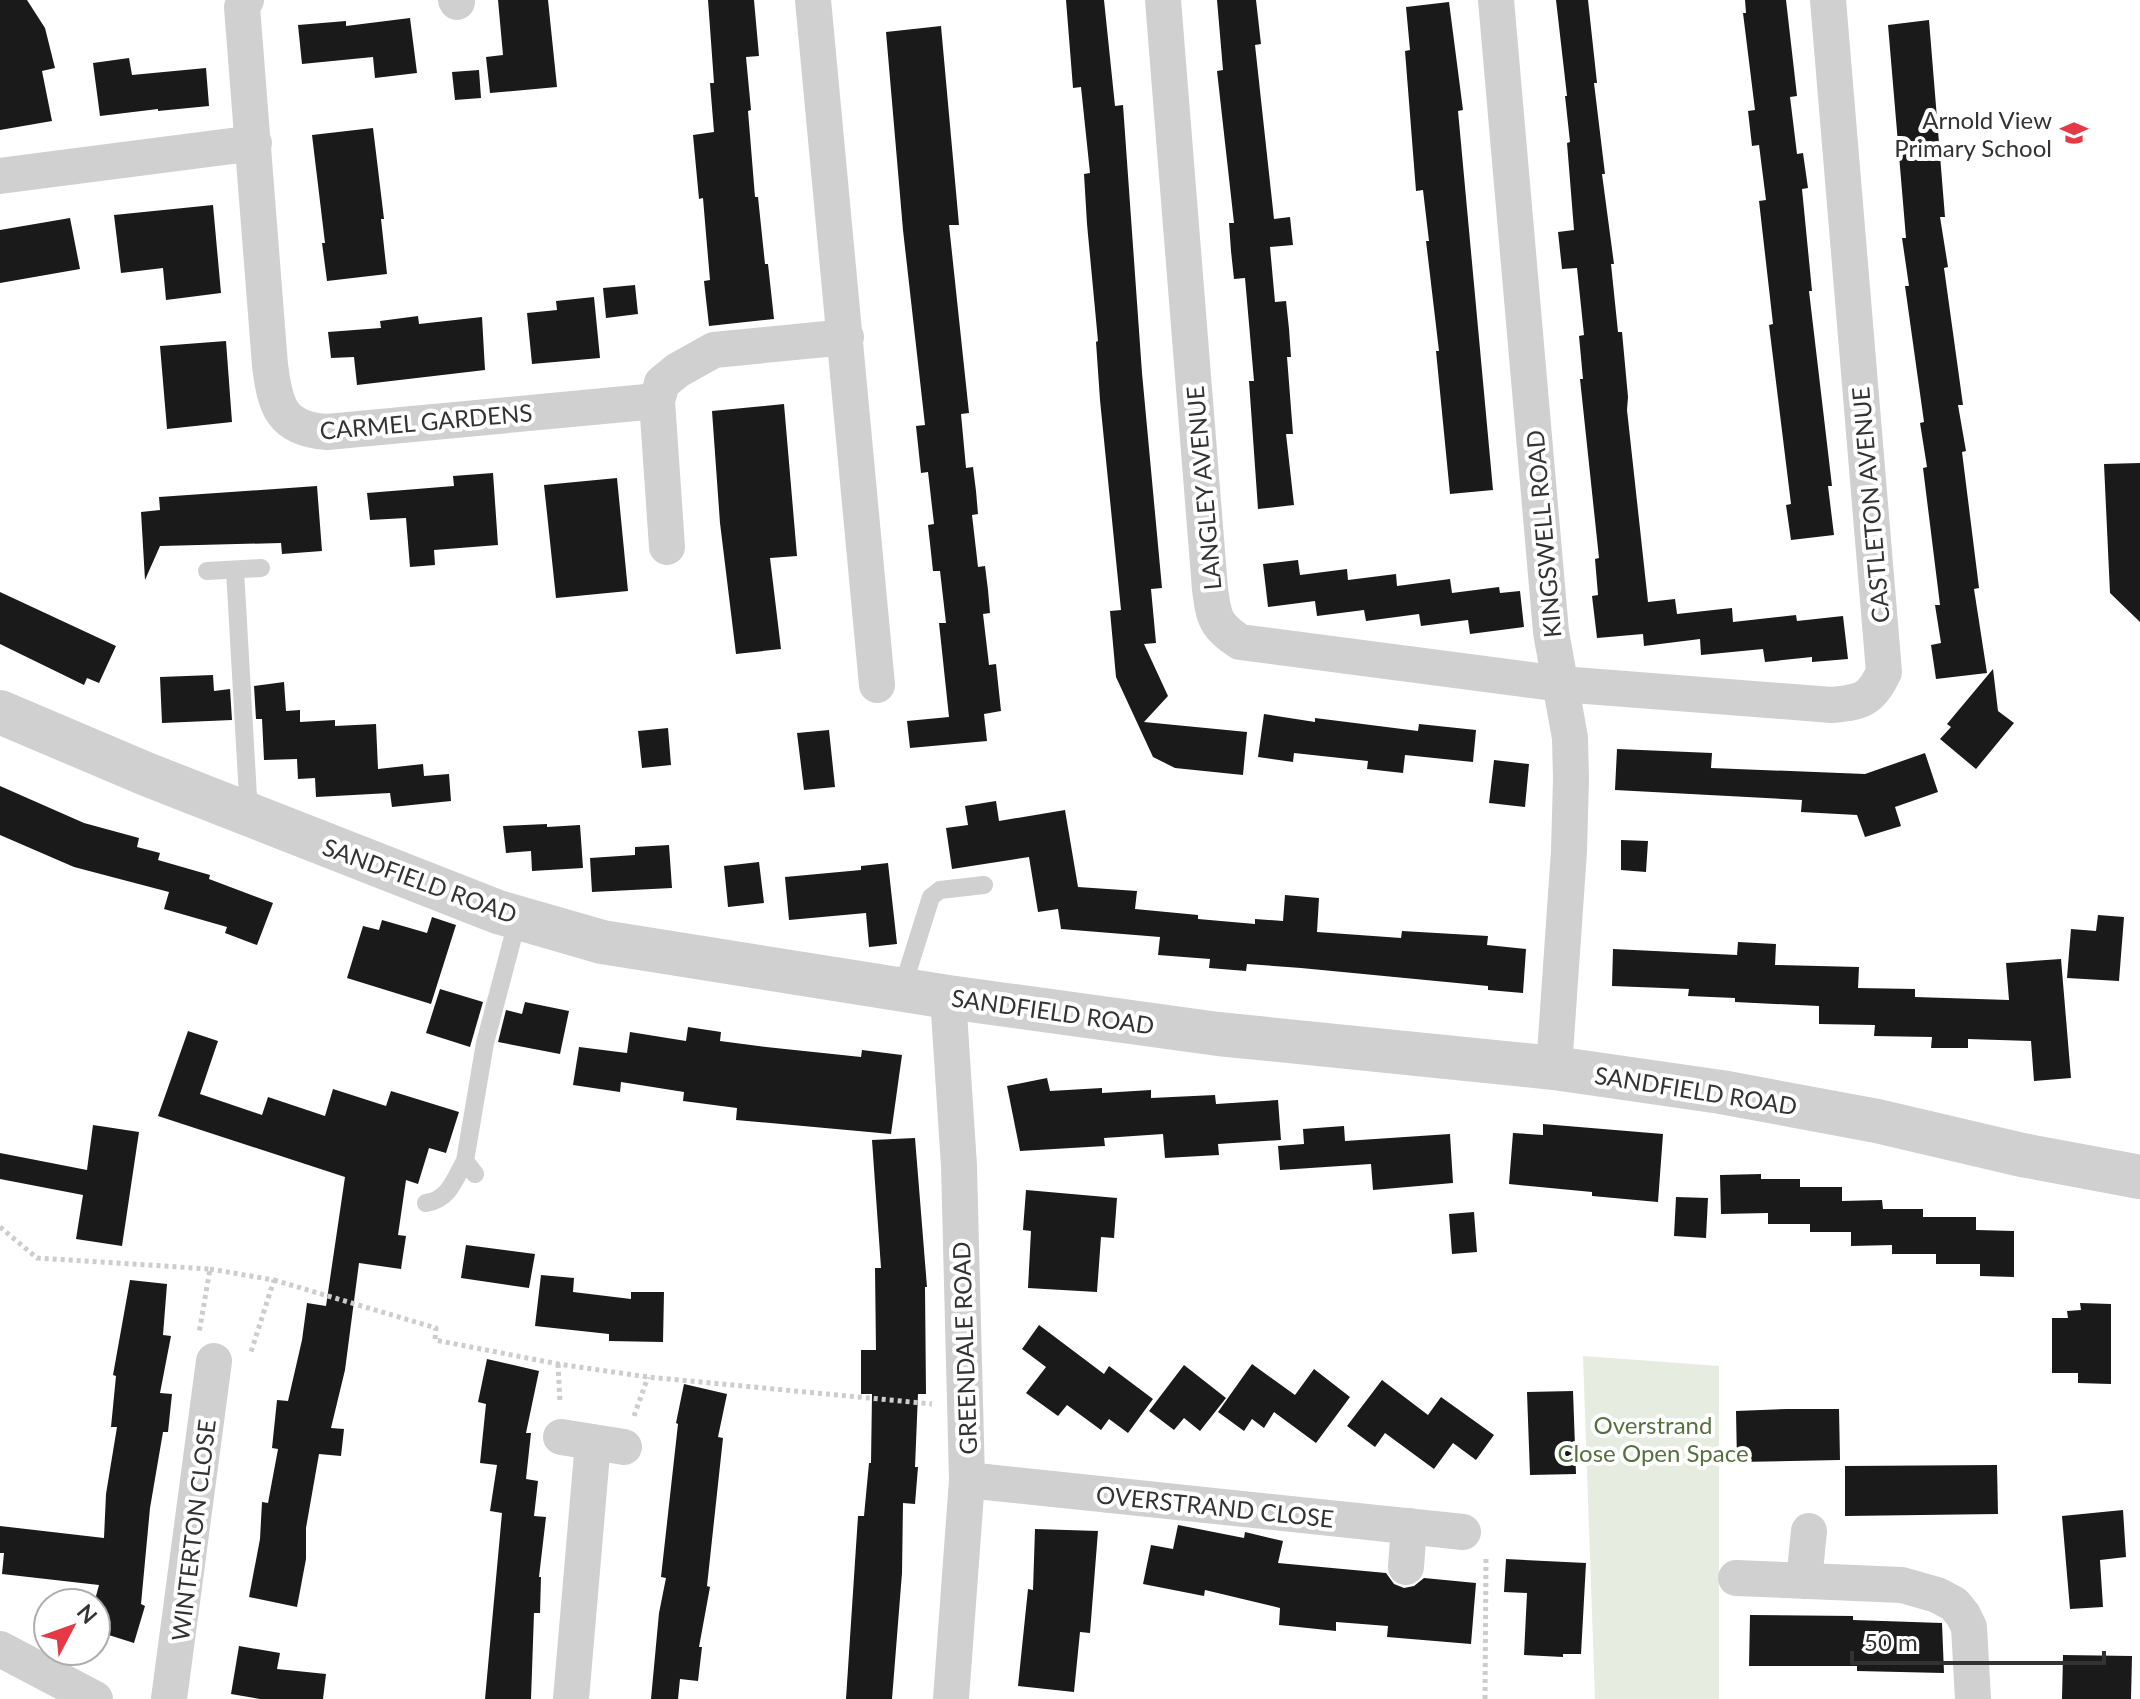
<svg xmlns="http://www.w3.org/2000/svg" width="2140" height="1699" viewBox="0 0 2140 1699" font-family="Lato,sans-serif">
	<style>
		.green { fill: #e6ecdf }
		.building { fill: #1a1a1a }
		.lines { fill: none; stroke-linecap: round; stroke-linejoin: round }
		.path { stroke: #cdcdcd; stroke-width: 5; stroke-dasharray: 4 4; stroke-linecap: butt }
		.service { stroke: #d0d0d0; stroke-width: 18 }
		.minor { stroke: #d0d0d0; stroke-width: 36 }
		.tertiary { stroke: #d0d0d0; stroke-width: 44 }
		.labels { text-anchor: middle; dominant-baseline: central; stroke-width: 8; stroke-linejoin: round; paint-order: stroke }
		.poi-label { font-size: 24px; fill: #333; stroke: #fff; text-anchor: end }
		.street-label { font-size: 24px; fill: #333; stroke: #fff }
		.park-label { font-size: 24px; fill: #56703f; stroke: #fff }
	</style>
	<rect width="100%" height="100%" fill="#fff"/>
	<path class="green" d="M1583 1356 1719 1366V1699H1595Z"/>
	<path class="building" d="M0 0H27L45 28 55 68 42 71 52 121 0 130Z
		M498 0H548L557 87 490 93 486 57 503 55Z
		M708 0H754L759 56 746 57 751 110 748 111 755 197H758L765 264H768L774 319 709 326 704 281 710 280 706 234 703 198 699 199 693 135 714 132 710 83H714Z
		M1066 0H1104L1115 106 1123 105 1142 373 1162 588 1151 589 1156 643 1144 644 1168 696 1144 722 1247 732 1243 775 1175 768 1153 757 1116 677 1110 611 1121 610 1100 400 1096 342 1098 341 1087 224 1084 174 1090 173 1081 87 1073 88Z
		M1217 0H1256L1261 44 1255 45 1274 219 1290 217 1293 245 1270 247 1275 302 1286 301 1289 329 1291 357H1287L1293 434H1286L1294 505 1258 509 1249 381H1254L1245 278 1234 279 1231 251 1229 223H1234L1217 71 1223 70Z
		M1556 0H1588L1597 83H1594L1605 174H1602L1614 264H1611L1618 332H1622L1628 397 1627 410 1648 602 1675 599 1677 614 1732 608 1733 622 1796 615 1797 621 1843 616 1848 659 1812 662V657L1765 662 1763 649 1701 655 1700 639 1644 646 1643 634 1597 638 1592 596 1598 595 1595 559 1599 558 1580 379H1583L1579 336 1584 335 1577 268 1562 269 1558 232 1574 230 1567 143 1570 142 1565 96H1567Z
		M1745 0H1786L1797 96 1790 97 1797 154 1803 153 1808 188 1802 189 1812 291H1809L1832 486H1828L1834 535 1791 540 1786 505 1791 504 1769 325 1773 324 1759 201 1766 200 1759 145 1752 146 1748 111 1755 110 1743 13H1746Z
		M1449 2 1463 110 1458 111 1493 490 1450 494 1436 351H1439L1426 241H1429L1423 190 1416 191 1405 51 1410 50 1406 7Z
		M410 18 417 73 375 78 373 57 302 64 298 25 346 21V26Z
		M1929 20 1945 217H1940L1948 267 1944 268 1963 405H1958L1966 451 1962 452 1979 588 1974 589 1987 673 1936 679 1931 645 1941 643 1935 605H1940L1923 468 1927 467 1920 423 1924 422 1905 286H1909L1902 238H1906L1888 25Z
		M941 26 959 225H949L969 413 961 414 966 468 973 467 976 491 978 514 972 515 978 567 985 566 988 590 990 613 983 614 989 665 996 664 1001 711 984 714 987 741 910 748 907 721 949 717 939 623H946L940 571H933L928 525 934 524 928 472 921 473 916 426 925 425 903 230 886 32Z
		M129 58 132 75 206 68 209 106 158 111V109L100 116 93 63Z
		M479 70 481 98 455 100 452 72Z
		M373 128 384 219H381L387 274 327 281 322 243H325L312 135Z
		M213 205 221 293 166 300 163 268 121 273 114 215Z
		M70 218 80 269 0 283V230Z
		M635 285 638 314 606 318 603 288Z
		M594 297 600 358 532 364 527 313 557 310 556 301Z
		M418 316 419 324 482 317 485 370 357 385 354 357 331 358 328 332 381 328 380 321Z
		M226 341 232 422 167 429 160 346Z
		M784 404 797 556 770 558 781 649 736 654 720 523 712 411Z
		M2140 463V622L2110 593 2104 464Z
		M493 473 498 545 434 550 435 565 410 567 406 518 370 520 367 493 454 486 453 476Z
		M617 478 628 591 556 598 544 485Z
		M317 486 322 551 282 554 281 543 160 546 145 580 141 512 160 510 159 497Z
		M1298 560 1300 575 1347 569 1348 580 1396 574 1397 586 1450 579 1452 593 1499 587 1500 593 1520 591 1524 627 1470 634 1468 620 1421 626 1419 614 1366 621 1364 610 1317 616 1315 601 1268 607 1263 564Z
		M0 592 116 646 99 683 87 678 84 685 0 644Z
		M1993 669 1998 711 2014 723 1976 769 1940 739 1951 727 1947 724Z
		M213 675 214 691 230 689 232 720 162 723 160 677Z
		M284 682 286 711 300 710V722L335 720V726L376 724 378 769 423 764 424 776 449 774 451 801 392 807 390 793 316 797 315 778 298 779 297 759 264 760 262 719H256L254 686Z
		M1264 714 1315 722V718L1418 731 1419 724 1476 730 1473 762 1405 755 1403 773 1367 769 1368 761 1294 753 1293 762 1258 757Z
		M668 728 671 765 642 768 638 731Z
		M829 730 835 787 804 790 797 733Z
		M1617 749 1712 753 1711 768 1865 774 1925 753 1938 792 1895 807 1901 826 1865 837 1857 815 1801 812 1802 800 1615 790Z
		M1494 760 1529 764 1525 807 1489 803Z
		M0 786 84 823 139 838 137 847 160 853 158 860 210 875 209 879 273 903 257 945 225 933 227 927 164 909 169 892 74 867 0 835Z
		M996 801 999 821 1065 810 1078 887 1137 891 1135 909 1198 915V919L1255 924V919L1283 921 1285 895 1319 898 1317 932 1401 938 1402 931 1488 936 1487 945 1526 949 1523 993 1488 990V986L1301 968 1247 964 1246 971 1209 968 1210 959 1158 955 1160 937 1061 929 1058 909 1038 912 1029 857 952 869 946 828 968 825 965 806Z
		M547 824V827L580 825 583 868 532 871 531 851 506 853 503 826Z
		M1621 840 1648 841 1646 872 1621 870Z
		M669 845 672 888 592 892 590 858 635 855V847Z
		M759 862 764 903 728 907 724 866Z
		M888 863 897 944 869 947 866 913 789 920 785 877 861 870V866Z
		M2098 915 2124 917 2119 981 2067 978 2071 929 2096 931Z
		M432 917 456 925 431 1004 347 978 363 926 379 930 382 920 427 933Z
		M1738 942 1776 944 1775 965 1859 967 1858 988 1915 989V997L2009 1000 2006 963 2061 959 2071 1078 2034 1081 2031 1041 1968 1039V1048H1931L1932 1037 1874 1036 1875 1025 1819 1024V1006L1735 1002V998L1688 996 1689 989 1612 986 1613 949 1737 955Z
		M440 989 483 1002 470 1047 426 1033Z
		M525 1002 569 1011 560 1054 498 1042 506 1010 522 1014Z
		M688 1027 721 1032 720 1041 766 1047 861 1057 862 1050 902 1055 891 1134 736 1120 737 1108 683 1101 684 1092 621 1082 620 1092 573 1085 579 1047 627 1053 630 1032 686 1041Z
		M188 1031 218 1041 200 1094 262 1115 268 1097 325 1116 333 1089 386 1106 391 1091 459 1112 446 1153 429 1148 418 1184 406 1180 398 1235 406 1236 401 1269 359 1263 345 1370 331 1428 344 1429 341 1456 319 1454 306 1528V1559L297 1607 249 1597 260 1539 262 1502 268 1503 278 1449 272 1448 277 1400 288 1401 302 1340 307 1303 326 1306 345 1177 158 1116Z
		M1047 1078 1050 1091 1102 1088V1093L1151 1090V1098L1215 1095 1216 1104 1278 1100 1281 1140 1218 1144 1219 1155 1165 1158 1163 1134 1104 1138 1105 1146 1020 1151 1007 1086Z
		M1543 1124 1663 1134 1658 1202 1592 1196V1192L1509 1184 1513 1133 1543 1135Z
		M93 1125 139 1132 122 1246 76 1239 83 1195 0 1179V1153L87 1170Z
		M1344 1126 1345 1141 1450 1134 1453 1183 1373 1190 1371 1164 1280 1170 1278 1146 1304 1144 1303 1129Z
		M915 1138 927 1287H925L926 1394H918L915 1467H918L915 1504 903 1503 902 1573 892 1699H846L858 1516H864L869 1463H871L872 1394H861V1350H876L875 1268H881L872 1140Z
		M1761 1174V1179H1800V1187H1842V1201L1882 1200 1883 1209H1923V1217H1976V1230L2014 1231V1277L1980 1276V1264H1936V1254H1892V1245L1851 1246V1232H1810V1224H1768V1213L1721 1214 1720 1175Z
		M1026 1190 1117 1198 1114 1238 1101 1237 1097 1292 1028 1288 1031 1231 1023 1230Z
		M1676 1197 1708 1198 1706 1238 1674 1236Z
		M1474 1212 1477 1252 1452 1254 1449 1214Z
		M466 1245 535 1254 529 1288 461 1278Z
		M541 1275 574 1278 573 1292 631 1299V1292H664L663 1342 609 1341V1334L535 1326Z
		M130 1280 167 1284 163 1335 171 1336 160 1393 172 1394 168 1432H163L150 1508 141 1604 145 1606 134 1643 96 1631V1596L99 1585 2 1574 4 1553H0V1526L104 1538 106 1494 117 1427H111L116 1376 113 1375Z
		M2080 1303 2111 1304V1384L2078 1383V1373H2052V1318H2068L2067 1311 2081 1310Z
		M1039 1325 1104 1374 1109 1366 1153 1399 1128 1433 1109 1419 1101 1430 1067 1405 1058 1416 1026 1393 1046 1367 1022 1349Z
		M487 1359 539 1371 526 1433H531L526 1479 538 1481 534 1516 546 1517 539 1577H541L540 1613H534L531 1699H485L502 1513 490 1511 497 1465 480 1463 486 1404 478 1402Z
		M1252 1364 1295 1395 1314 1369 1350 1397 1316 1443 1274 1412 1264 1428 1252 1419 1244 1431 1218 1412Z
		M1184 1365 1226 1398 1200 1431 1184 1418 1174 1430 1149 1411Z
		M1382 1380 1428 1415 1441 1397 1494 1435 1476 1460 1453 1443 1434 1469 1385 1433 1375 1447 1347 1426Z
		M684 1384 727 1394 718 1437 723 1438 707 1586 710 1587 699 1647H702L698 1681 680 1679 678 1699H651L659 1613 666 1578 661 1577 678 1424 676 1423Z
		M1573 1391 1576 1474 1530 1475 1527 1392Z
		M1787 1409H1839L1840 1460 1737 1462 1736 1411Z
		M1997 1465 1998 1514 1845 1516V1466Z
		M2123 1510 2126 1557 2100 1560 2103 1607 2070 1609 2062 1516Z
		M1178 1525 1244 1538 1245 1532 1283 1541 1278 1563 1386 1573 1394 1584 1404 1588 1414 1586 1424 1578 1476 1583 1471 1644 1387 1637 1388 1626 1336 1622V1631L1279 1625 1280 1608 1205 1590 1204 1596 1143 1584 1151 1545 1173 1549Z
		M1035 1529 1098 1531 1090 1633 1080 1632 1074 1692 1018 1686 1028 1589 1033 1590Z
		M1506 1559 1586 1563 1581 1654H1563V1657L1524 1655 1527 1593 1504 1592Z
		M1750 1615 1853 1616V1620L1942 1623 1944 1673 1857 1671V1666H1749Z
		M239 1646 280 1653 277 1669 326 1674 323 1699H260L231 1694Z
		M2063 1655 2132 1656 2131 1699H2062Z"/>
	<g class="lines">
		<path class="path" d="M0 1227 37 1258 210 1269 199 1333
			M210 1269 274 1280 250 1355
			M274 1280 436 1328 435 1340 558 1364 648 1377 932 1404
			M558 1364 560 1403
			M634 1416 648 1377
			M1485 1699 1486 1556"/>
		<path class="service" d="M235 570 249 814
			M207 571 261 568
			M902 989 931 897 940 890 984 885
			M475 1174 465 1161 485 1043 518 918
			M426 1203C449 1200 454 1180 465 1161"/>
		<path class="minor" d="M246 0 242 7 270 365C275 406 281 429 327 432L657 401
			M456 0 457 2
			M813 0 877 685
			M1163 0 1210 589C1214 619 1215 625 1240 642L1561 684 1832 705C1862 702 1871 700 1884 672L1828 0
			M1496 0 1551 632 1570 738 1571 779 1569 851 1554 1068
			M0 176 254 143
			M667 547 657 401 662 383 678 370 714 350 846 337
			M948 997 959 1166 967 1480 951 1699
			M561 1437 624 1447
			M967 1480 1463 1532
			M1406 1567 1409 1526
			M1736 1578 1902 1585 1937 1595 1954 1604 1963 1615 1969 1627 1973 1699
			M1804 1581 1809 1531
			M0 1649 95 1699
			M169 1699 214 1361
			M571 1699 593 1442"/>
		<path class="tertiary" d="M0 712 146 774 498 912 602 942 948 997 1218 1034 1554 1068 1721 1092 1877 1121 2022 1155 2140 1177"/>
	</g>
	<defs>
		<g id="school-bare" transform="scale(2.16)"><path d="M0-5L7-2L0 1L-7-2ZM-4 1L0 2.5L4 1V4Q0 6-4 4Z" fill="#e63946" stroke="#fff" stroke-width="2.5" paint-order="stroke"/></g>
	</defs>
	<g fill-rule="evenodd">
		<use href="#school-bare" x="2074" y="133"/>
	</g>
	<g class="labels">
		<g class="poi-label">
			<text x="2052" y="119">Arnold View<tspan x="2052" dy="28">Primary School</tspan></text>
		</g>
		<g class="street-label">
			<text transform="translate(426 421) rotate(-5)">CARMEL GARDENS</text>
			<text transform="translate(1203 488) rotate(-95)">LANGLEY AVENUE</text>
			<text transform="translate(1870 505) rotate(-95)">CASTLETON AVENUE</text>
			<text transform="translate(1543 534) rotate(-95)">KINGSWELL ROAD</text>
			<text transform="translate(420 880) rotate(20)">SANDFIELD ROAD</text>
			<text transform="translate(1053 1011) rotate(8)">SANDFIELD ROAD</text>
			<text transform="translate(1696 1090) rotate(9)">SANDFIELD ROAD</text>
			<text transform="translate(964 1348) rotate(-92)">GREENDALE ROAD</text>
			<text transform="translate(1215 1506) rotate(6)">OVERSTRAND CLOSE</text>
			<text transform="translate(193 1530) rotate(-83)">WINTERTON CLOSE</text>
		</g>
		<g class="park-label">
			<text x="1653" y="1424">Overstrand<tspan x="1653" dy="28">Close Open Space</tspan></text>
		</g>
	</g>
	<g transform="translate(72 1627) rotate(49)"><circle r="38" fill="#ffffff" stroke="#adadad" stroke-width="2"/>
	<path d="M0-6L14 30L0 20L-14 30Z" fill="#e63946"/>
	<text y="-12" font-size="22" font-weight="bold" text-anchor="middle" fill="#333333">N</text>
	</g>
	<path d="M1852 1651v12h252v-12" fill="none" stroke="#333333" stroke-width="4"/>
	<text x="1864" y="1651" font-size="24" fill="#333333" stroke="#ffffff" stroke-width="6" paint-order="stroke">50 m</text>
</svg>
